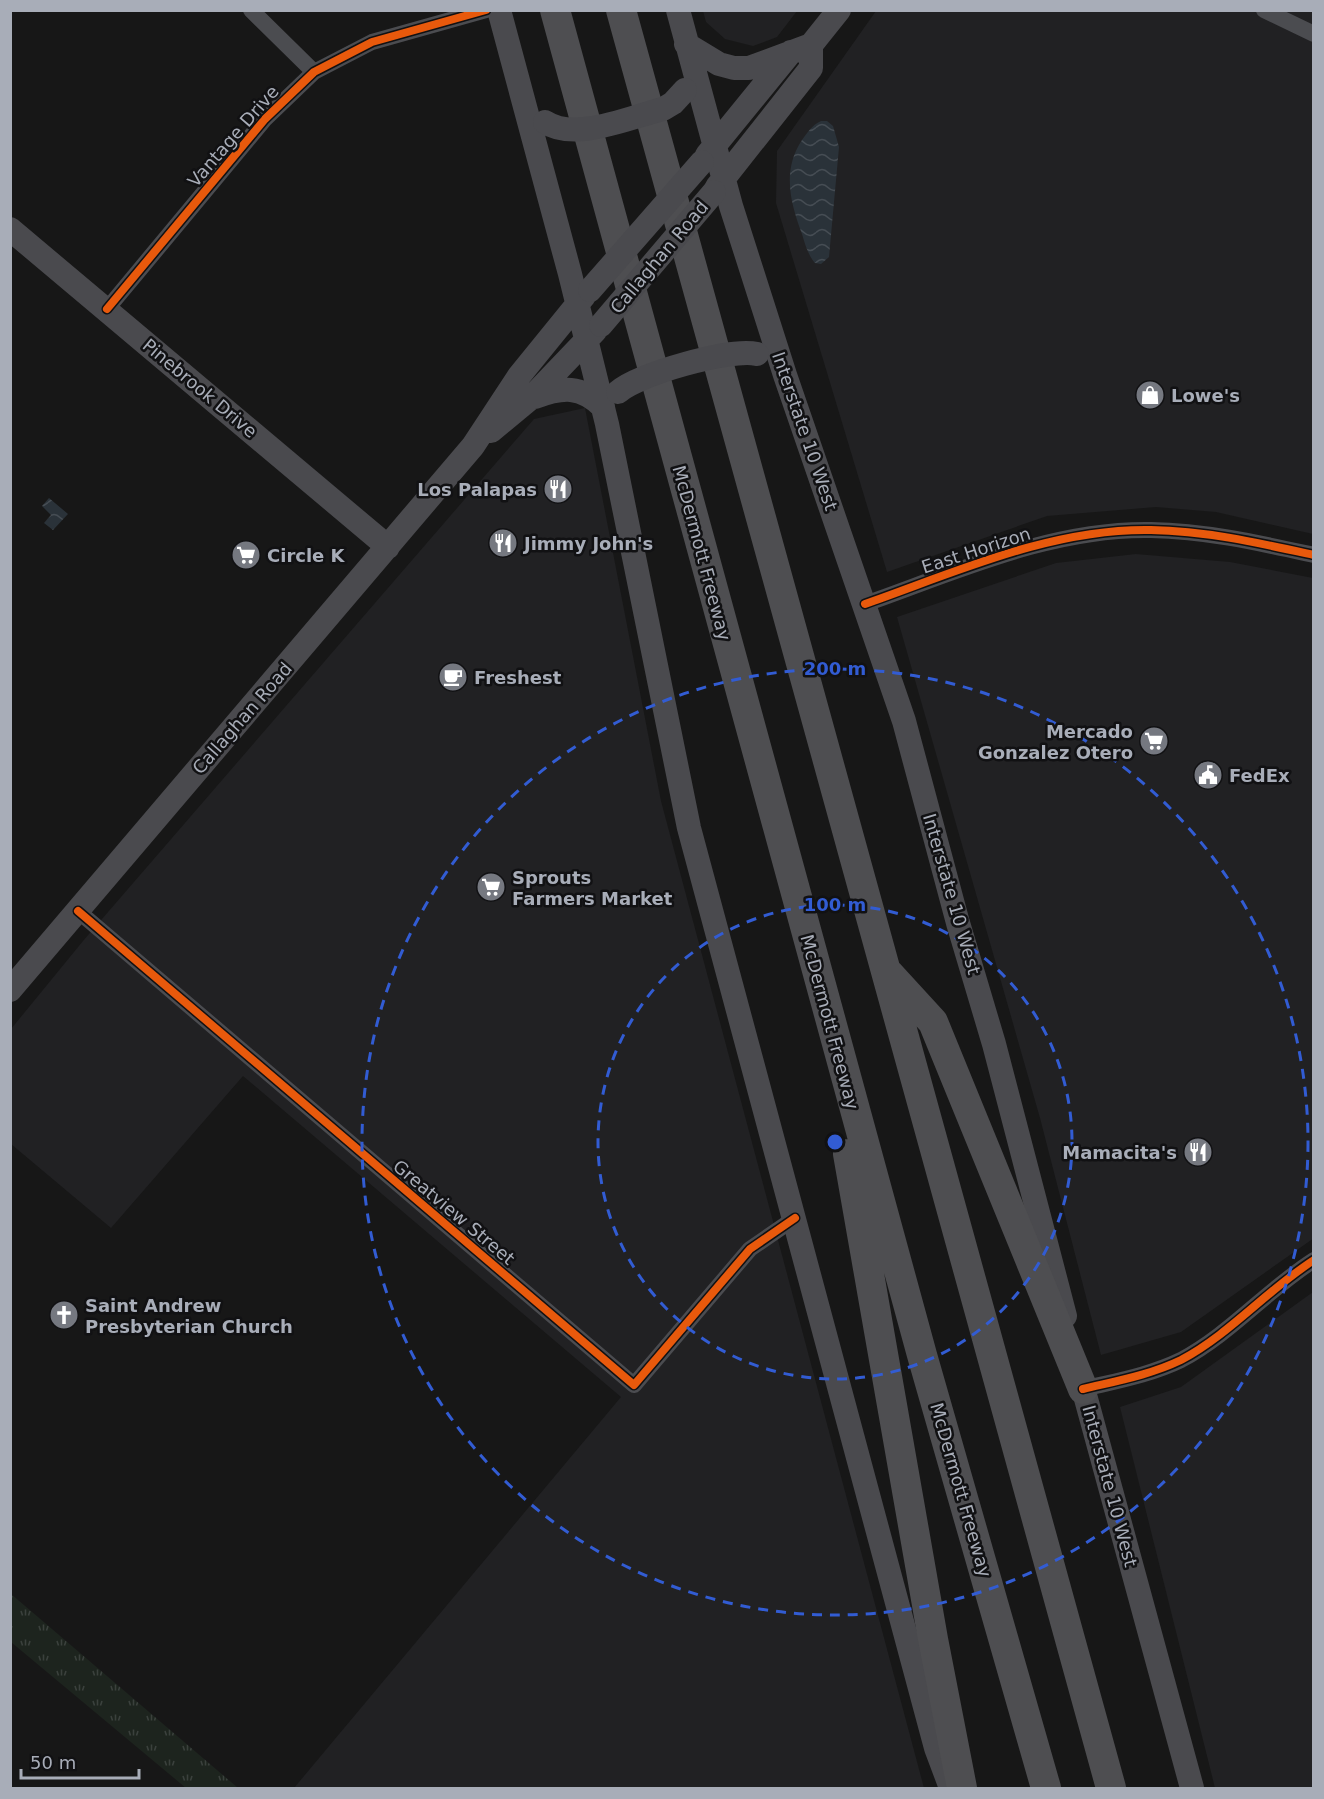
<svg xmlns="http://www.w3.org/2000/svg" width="1324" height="1799" viewBox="0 0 1324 1799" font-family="'DejaVu Sans',sans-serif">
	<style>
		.built { fill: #212123 }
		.grass { fill: url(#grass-tufts) }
		.water { fill: url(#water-waves) }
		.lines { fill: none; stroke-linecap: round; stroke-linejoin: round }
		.street { stroke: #4b4c50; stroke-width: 16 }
		.secondary { stroke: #4a4a4e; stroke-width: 24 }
		.highway { stroke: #4e4e51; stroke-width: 30 }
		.secondary-bridge { stroke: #4a4a4e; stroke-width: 24 }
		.cycleway-casing { stroke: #111113; stroke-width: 11 }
		.cycleway { stroke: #e8590c; stroke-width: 8 }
		.ring { fill: none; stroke: #325cd3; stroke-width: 3; stroke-dasharray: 10 8 }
		.labels { text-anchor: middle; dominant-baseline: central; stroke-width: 5; stroke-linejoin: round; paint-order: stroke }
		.street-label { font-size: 18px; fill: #a8adb8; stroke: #111113 }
		.poi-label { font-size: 18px; font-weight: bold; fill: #a8adb8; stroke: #111113; text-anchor: start }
		.centre { fill: #325cd3; stroke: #111113; stroke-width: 3 }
		.ring-label { font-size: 18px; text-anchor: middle; font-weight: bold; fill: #325cd3; stroke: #111113; stroke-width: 5; stroke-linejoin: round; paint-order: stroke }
	</style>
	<defs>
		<pattern id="grass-tufts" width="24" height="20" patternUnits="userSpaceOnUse" patternTransform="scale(1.5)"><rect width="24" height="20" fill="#1d241e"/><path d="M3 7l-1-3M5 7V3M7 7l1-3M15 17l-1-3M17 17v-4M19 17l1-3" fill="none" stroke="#3b413d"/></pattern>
		<pattern id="water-waves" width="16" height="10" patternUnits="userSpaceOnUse" patternTransform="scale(1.5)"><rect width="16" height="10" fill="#2a3239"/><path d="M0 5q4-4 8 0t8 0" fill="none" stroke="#464d54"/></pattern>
	</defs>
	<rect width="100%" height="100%" fill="#171717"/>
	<path class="built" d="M703 11V10L797 11 777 37 753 46 725 39 706 22Z
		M876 11H1313V534L1216 512 1156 507 1047 516 887 572 776 203 777 151Z
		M585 408 661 801 924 1788H294L621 1397 243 1076 111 1228 11 1144V1029L83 941 534 419Z
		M1136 554 1230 562 1313 578 1314 1238 1181 1332 1101 1355 1040 1118 897 617 1056 563Z
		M1313 1292V1788H1215L1120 1407 1181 1387Z"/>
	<path class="grass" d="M11 1594 238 1788H186L11 1642Z"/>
	<path class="water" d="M821 121H827L833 126 839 147 829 257 821 264 815 263C808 255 805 244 802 234 790 202 782 170 802 140 808 132 812 125 821 121Z
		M49 498 68 514 53 530 44 523 51 515 42 506Z"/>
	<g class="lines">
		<path class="street" d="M251 10 314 72
			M1264 10 1314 34
			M107 309 265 119 314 72 372 42 486 10
			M865 604C956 572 1052 528 1151 530 1207 531 1259 543 1314 555
			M78 911 634 1385 750 1249 795 1218
			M1083 1389C1116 1381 1150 1375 1181 1360 1230 1334 1267 1290 1314 1260"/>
		<path class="secondary" d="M499 10 570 274 607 424 689 828 936 1748 951 1788
			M678 10 731 206 785 375 904 721 958 923 994 1044 1065 1316
			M686 44 719 64 734 68H749L811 45 839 10
			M707 155 791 52
			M717 187 811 68V45
			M10 229 388 547
			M535 397C562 387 581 385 603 407
			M491 431 532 397 595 331
			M10 990 473 446 519 376 584 296
			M1079 1373 1192 1788"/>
		<path class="highway" d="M555 10 922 1355 1046 1788
			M621 10 1111 1788
			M889 974 933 1022 1083 1389
			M848 1154 933 1639 962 1788"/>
		<path class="secondary-bridge" d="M545 122C575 142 630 117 663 109L673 103 685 90
			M590 290 702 162
			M601 325 714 192
			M618 392C638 374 730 348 757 354"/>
		<g class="cycleway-casing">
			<path id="cycleway" d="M107 309 265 119 314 72 372 42 486 10
				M865 604C956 572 1052 528 1151 530 1207 531 1259 543 1314 555
				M78 911 634 1385 750 1249 795 1218
				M1083 1389C1116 1381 1150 1375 1181 1360 1230 1334 1267 1290 1314 1260"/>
		</g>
		<use href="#cycleway" class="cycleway"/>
	</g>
	<g class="ring">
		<circle cx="835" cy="1142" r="237"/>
		<circle cx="835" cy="1142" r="473"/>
	</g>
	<defs>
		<g id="shop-disc" transform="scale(1.5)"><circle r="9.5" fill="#757880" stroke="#111113"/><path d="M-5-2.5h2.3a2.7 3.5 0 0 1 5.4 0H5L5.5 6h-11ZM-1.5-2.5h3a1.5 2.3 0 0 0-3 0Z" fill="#fff"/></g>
		<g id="restaurant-disc" transform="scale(1.5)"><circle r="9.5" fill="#757880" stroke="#111113"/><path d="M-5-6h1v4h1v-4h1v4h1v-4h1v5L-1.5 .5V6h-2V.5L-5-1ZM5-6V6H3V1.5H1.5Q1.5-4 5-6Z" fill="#fff"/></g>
		<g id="supermarket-disc" transform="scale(1.5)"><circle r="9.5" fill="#757880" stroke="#111113"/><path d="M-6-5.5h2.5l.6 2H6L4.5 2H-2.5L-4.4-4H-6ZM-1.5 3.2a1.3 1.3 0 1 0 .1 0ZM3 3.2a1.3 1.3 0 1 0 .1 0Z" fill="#fff"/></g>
		<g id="cafe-disc" transform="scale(1.5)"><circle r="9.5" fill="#757880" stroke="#111113"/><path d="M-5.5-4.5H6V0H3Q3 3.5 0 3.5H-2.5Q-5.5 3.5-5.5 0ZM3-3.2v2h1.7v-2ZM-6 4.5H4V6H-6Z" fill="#fff"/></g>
		<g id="civic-disc" transform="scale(1.5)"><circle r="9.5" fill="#757880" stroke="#111113"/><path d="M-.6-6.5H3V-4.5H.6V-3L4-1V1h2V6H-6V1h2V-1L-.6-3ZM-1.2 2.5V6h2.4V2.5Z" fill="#fff"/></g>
		<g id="church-disc" transform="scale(1.5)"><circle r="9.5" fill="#757880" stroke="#111113"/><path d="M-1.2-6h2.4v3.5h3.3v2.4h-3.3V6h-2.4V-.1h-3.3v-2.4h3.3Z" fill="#fff"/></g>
	</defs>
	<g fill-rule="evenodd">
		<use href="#shop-disc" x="1150" y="395"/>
		<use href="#restaurant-disc" x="558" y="489"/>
		<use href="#restaurant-disc" x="503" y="543"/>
		<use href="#supermarket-disc" x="246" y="555"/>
		<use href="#cafe-disc" x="453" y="677"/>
		<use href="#supermarket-disc" x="1154" y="741"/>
		<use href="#civic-disc" x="1208" y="775"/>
		<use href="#supermarket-disc" x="491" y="887"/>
		<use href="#restaurant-disc" x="1198" y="1152"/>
		<use href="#church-disc" x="64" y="1315"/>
	</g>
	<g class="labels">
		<g class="street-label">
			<text transform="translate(233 136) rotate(-49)">Vantage Drive</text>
			<text transform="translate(659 257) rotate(-50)">Callaghan Road</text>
			<text transform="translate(200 388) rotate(40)">Pinebrook Drive</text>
			<text transform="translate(805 431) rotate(71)">Interstate 10 West</text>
			<text transform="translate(976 550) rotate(-18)">East Horizon</text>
			<text transform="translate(702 553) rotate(75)">McDermott Freeway</text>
			<text transform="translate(242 718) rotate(-49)">Callaghan Road</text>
			<text transform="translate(952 894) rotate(74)">Interstate 10 West</text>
			<text transform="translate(830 1022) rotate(75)">McDermott Freeway</text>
			<text transform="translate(454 1212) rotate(40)">Greatview Street</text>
			<text transform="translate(1110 1486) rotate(75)">Interstate 10 West</text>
			<text transform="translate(961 1490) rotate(74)">McDermott Freeway</text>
		</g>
		<g class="poi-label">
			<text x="1171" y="395">Lowe's</text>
			<text x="537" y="489" text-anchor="end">Los Palapas</text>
			<text x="524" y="543">Jimmy John's</text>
			<text x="267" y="555">Circle K</text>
			<text x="474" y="677">Freshest</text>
			<text x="1133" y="731" text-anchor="end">Mercado<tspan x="1133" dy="21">Gonzalez Otero</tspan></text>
			<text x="1229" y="775">FedEx</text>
			<text x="512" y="877">Sprouts<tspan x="512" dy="21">Farmers Market</tspan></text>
			<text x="1177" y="1152" text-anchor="end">Mamacita's</text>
			<text x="85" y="1305">Saint Andrew<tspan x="85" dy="21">Presbyterian Church</tspan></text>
		</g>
	</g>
	<circle cx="835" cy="1142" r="9" class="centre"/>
	<g class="ring-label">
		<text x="835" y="675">200 m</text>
		<text x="835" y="911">100 m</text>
	</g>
	<rect width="1324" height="1799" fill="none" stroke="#a8adb8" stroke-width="24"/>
	<path d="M21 1769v9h118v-9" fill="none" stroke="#a8adb8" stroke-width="3"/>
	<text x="30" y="1769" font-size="18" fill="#a8adb8" stroke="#111113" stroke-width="4.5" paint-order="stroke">50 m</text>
</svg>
